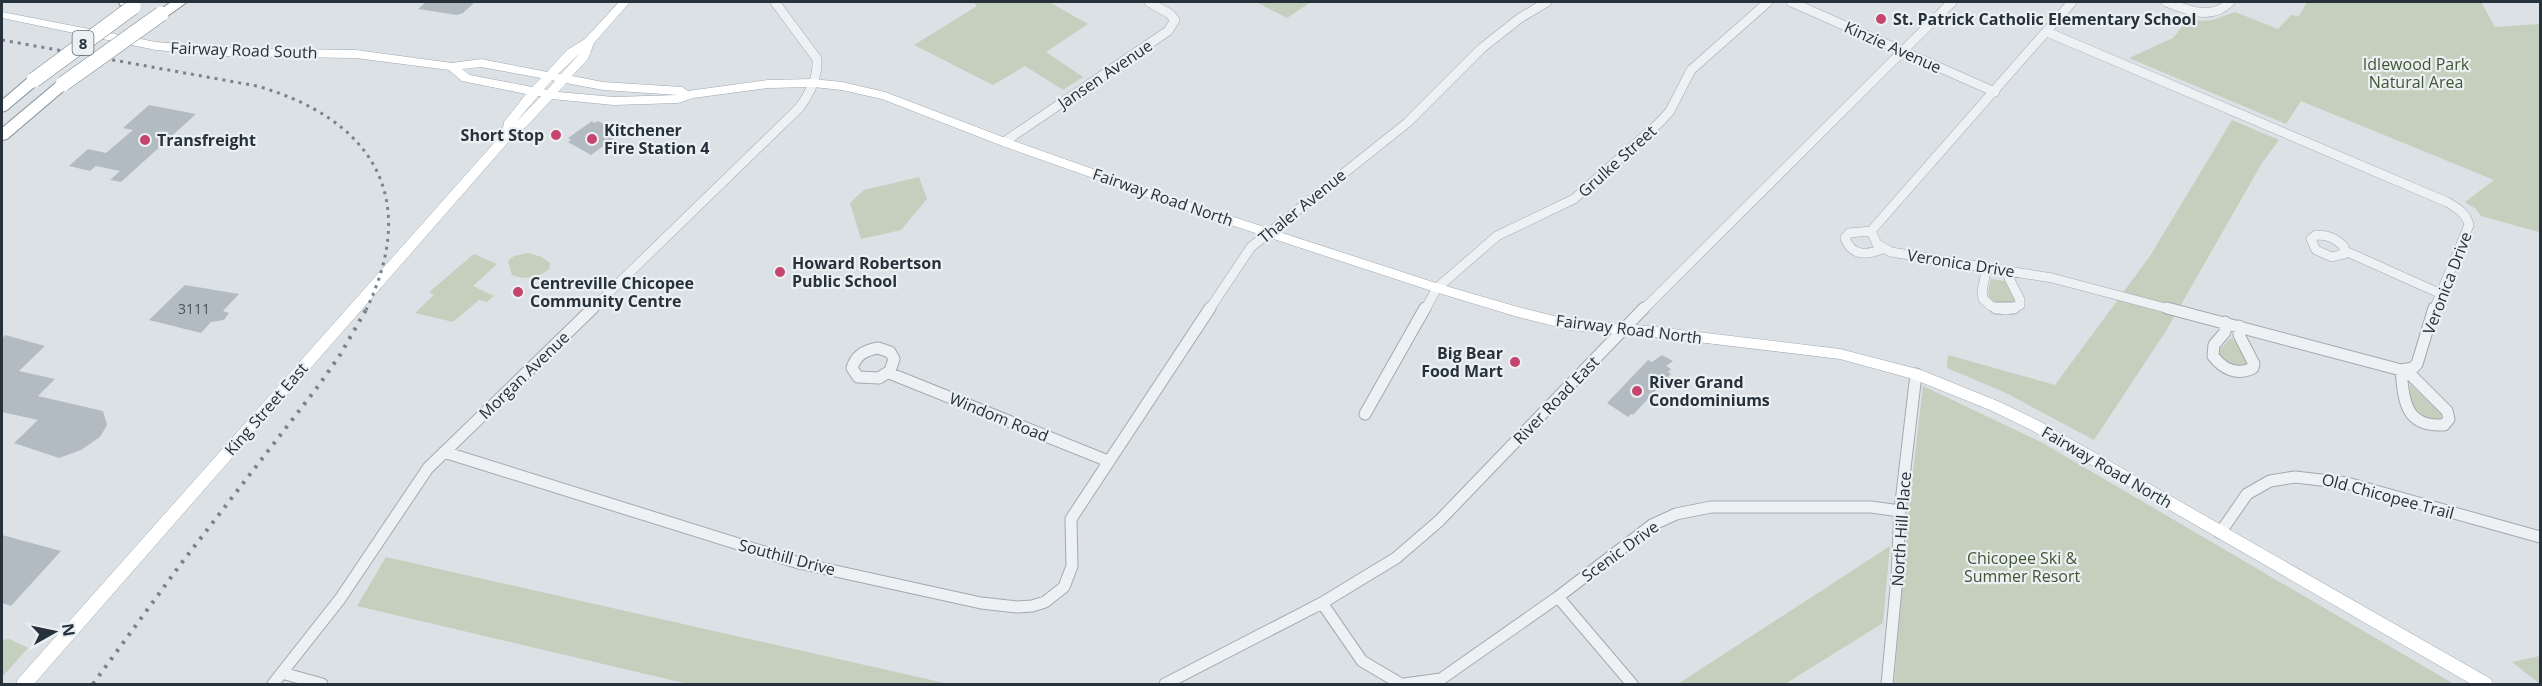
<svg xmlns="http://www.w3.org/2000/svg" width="2542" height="686" viewBox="0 0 2542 686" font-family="'Open Sans',sans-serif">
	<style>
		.green { fill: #c5cfbd }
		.building { fill: #b3bbc2 }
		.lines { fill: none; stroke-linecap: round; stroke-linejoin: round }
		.minor-far1-casing { stroke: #a2a9af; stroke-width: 10 }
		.minor-casing { stroke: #a2a9af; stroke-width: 13 }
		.major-casing { stroke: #9ca7b0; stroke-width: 1 }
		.highway-casing { stroke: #84919b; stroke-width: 2 }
		.minor-far1 { stroke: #eef1f4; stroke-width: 9 }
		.minor { stroke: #eef1f4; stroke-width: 11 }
		.major { fill: #fff; fill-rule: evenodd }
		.highway { fill: #fff; fill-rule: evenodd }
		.rail-far1 { stroke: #76838e; stroke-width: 3; stroke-dasharray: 3 5; stroke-linecap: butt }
		.rail { stroke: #76838e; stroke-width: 4; stroke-dasharray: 3 7; stroke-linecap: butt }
		.highway-bridge-casing { stroke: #84919b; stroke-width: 16; stroke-linecap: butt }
		.highway-bridge { stroke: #fff; stroke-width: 15 }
		.poi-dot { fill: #c6456e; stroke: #ebf0f3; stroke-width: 2 }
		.labels { text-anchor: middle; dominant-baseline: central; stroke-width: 4.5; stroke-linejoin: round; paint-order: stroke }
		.number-label { font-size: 14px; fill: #49545d }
		.shield { fill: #ebf0f3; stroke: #616a72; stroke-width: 1.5 }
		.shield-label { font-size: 15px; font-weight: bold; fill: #26313b }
		.poi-label { font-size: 16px; font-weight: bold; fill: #26313b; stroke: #ebf0f3; text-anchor: start }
		.street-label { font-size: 16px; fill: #26313b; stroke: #ebf0f3 }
		.park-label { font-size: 16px; fill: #405534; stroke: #ebf0f3 }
	</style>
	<rect width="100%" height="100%" fill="#dce1e5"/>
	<path class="green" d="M973 2H1049L1088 24 1046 52 1083 77 1063 90 1025 66 993 85 914 45 977 6Z
		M1256 2H1311L1287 18Z
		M2307 2H2481L2495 27 2540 24V242L2539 232 2481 216 2476 209 2465 202 2494 180 2301 101 2286 124 2129 58 2173 38 2189 18 2201 21 2213 20 2235 12 2278 29 2291 15 2299 16Z
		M2232 120 2279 140 2262 163 2166 331 2094 440 2004 392 1947 368 1948 355 2055 385 2150 256Z
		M919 177 927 199 901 230 861 239 850 203 864 190Z
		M528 253 542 257 550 263 549 269C539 278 525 280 512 275L508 261 514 256Z
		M474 254 497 264 473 286 494 296 487 302 479 300 453 322 415 313 434 295 429 292Z
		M1991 279 2005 281 2014 298V302L1994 303C1985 295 1989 289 1991 279Z
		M2231 338C2238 341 2246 354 2248 362L2245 366 2228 364 2219 355 2220 349Z
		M2410 384 2442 414 2440 420C2417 425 2407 401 2410 384Z
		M1923 386 2041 442 2454 684H1894L1909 507Z
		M1890 546 1883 623 1785 684H1678Z
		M386 557 949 684H688L357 606Z
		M9 639 28 648 2 677V640Z
		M2540 656V684L2512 662Z"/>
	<path class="building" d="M426 2H475L463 13 457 15 418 9Z
		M149 105 196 114 121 182 110 180 120 171 96 166 90 171 69 166 88 149 106 153 133 130 123 128Z
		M592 121 594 123 598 121 621 133 591 155 568 142 571 140 568 138Z
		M185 285 239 294 223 311 229 313 224 320 211 322 201 333 149 320Z
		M5 335 45 346 19 371 55 379 38 396 103 411 107 425 100 437 81 450 59 458 14 443 38 420 2 412V339Z
		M1662 355 1673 361 1666 366 1671 369 1668 372 1671 374 1633 415 1631 414 1628 417 1607 403 1648 360 1652 362Z
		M2 535 61 551 11 606 2 603Z"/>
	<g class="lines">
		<g class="minor-far1-casing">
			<path id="minor-far1" d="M1791 2 1995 92
				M2166 2C2188 10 2211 21 2230 2
				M2047 32 2447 202C2457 208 2466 213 2469 225L2434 310
				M1004 142 1168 31 1175 20 1170 14 1149 2
				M1871 231 1877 244 1891 252 2052 278 2173 310
				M1871 231 2072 2
				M1871 231 1849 233 1845 238C1852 257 1867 255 1883 249
				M2316 235C2328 235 2336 238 2344 247V254L2332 257 2316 250 2311 239Z
				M2345 251 2439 293
				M1987 267 1982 291 1983 299 1991 306 2004 310
				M2005 270 2020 300V305L2007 310
				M591 310 799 108C810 93 818 78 817 59L775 2
				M1209 310 1251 247 1407 123 1482 48 1520 18 1547 2
				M1425 310 1437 288 1497 236 1574 199 1659 123 1670 111 1691 70 1768 2
				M1643 310 1952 2"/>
		</g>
		<g class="minor-casing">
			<path id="minor" d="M1996 308H2014
				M2167 308 2401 370 2413 368 2417 364 2434 308
				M2225 322V332L2214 345 2213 356C2223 369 2237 376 2253 368L2254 364 2239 335V326
				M878 348 890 352 894 359 890 371 879 378 858 377 852 368C856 355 865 350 878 348Z
				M2401 370C2404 402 2405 427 2444 425L2449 419 2447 411 2407 371
				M889 373 1108 461
				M1365 414 1425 308
				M444 452 799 563 981 603 1017 607 1032 606 1045 602 1064 587 1072 566 1071 519 1210 308
				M2220 533 2247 494 2270 481 2295 477 2347 483 2540 537
				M1558 597 1632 684
				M1322 603 1362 661 1401 684
				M282 673 322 684
				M273 684 340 599 428 468 593 308
				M1165 684 1322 603 1396 558 1439 521 1644 308
				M1404 684 1441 679 1558 597 1652 525 1676 514 1711 507H1871L1900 511
				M1887 684 1897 577 1900 511 1916 374"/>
		</g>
		<g class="major-casing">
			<path id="major" d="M619 2H630L594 43 588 59 572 76 603 82 682 87 688 91 768 80 813 79 842 82 885 92 1008 139 1166 195 1439 284 1518 307 1570 320 1647 326 1840 349 1921 370 2000 402 2041 422 2491 679 2493 684H2471L2031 430 1990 410 1913 379 1840 359 1647 336 1570 330 1518 317 1432 291 1158 201 1000 145 882 99 842 90 813 87 768 88 693 98 678 103 614 105 552 99 527 126 512 138 34 684H16L18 679 502 134 504 122 526 94 462 81 449 70 356 58 226 56 156 50 2 18V12L156 42 226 48 356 50 452 63 481 59 547 72 567 50 585 39ZM580 53 561 74H558ZM481 67 541 78 532 87 470 75 462 69ZM552 80 555 81 547 90 544 89ZM566 83 603 90 678 95 614 97 558 92ZM538 96H541L516 122Z"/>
		</g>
		<g class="highway-casing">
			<path id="highway" d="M119 2H133L125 6 120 5Z
				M171 2H187L166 17H156L154 14Z
				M34 75 41 80 39 83 7 110 2 112V100L29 77Z
				M63 79 68 81 70 84 68 87 7 139 2 140V128L58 81Z"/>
		</g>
		<use href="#minor-far1" class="minor-far1"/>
		<use href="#minor" class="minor"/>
		<use href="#major" class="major"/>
		<use href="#highway" class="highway"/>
		<path class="rail-far1" d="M2 40 257 86C372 119 421 197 366 310"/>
		<path class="rail" d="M93 684 180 565 319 385 340 355 367 308"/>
		<g class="highway-bridge-casing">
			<path id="highway-bridge" d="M34 80 133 7
				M63 84 161 14"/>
		</g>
		<use href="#highway-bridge" class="highway-bridge"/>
	</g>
	<g class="poi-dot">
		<circle cx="1881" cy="19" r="6"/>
		<circle cx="556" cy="135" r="6"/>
		<circle cx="592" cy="139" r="6"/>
		<circle cx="145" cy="140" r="6"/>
		<circle cx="780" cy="272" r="6"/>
		<circle cx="518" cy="292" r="6"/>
		<circle cx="1515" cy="362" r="6"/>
		<circle cx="1637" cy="391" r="6"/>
	</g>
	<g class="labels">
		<g class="number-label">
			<text x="194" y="308">3111</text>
		</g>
		<rect class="shield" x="72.5" y="31" width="21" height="24" rx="4.5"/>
		<g class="shield-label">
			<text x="83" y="43">8</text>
		</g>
		<g class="poi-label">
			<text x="1893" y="19">St. Patrick Catholic Elementary School</text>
			<text x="604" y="130">Kitchener<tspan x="604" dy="18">Fire Station 4</tspan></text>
			<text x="544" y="135" text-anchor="end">Short Stop</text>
			<text x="157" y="140">Transfreight</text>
			<text x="792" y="263">Howard Robertson<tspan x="792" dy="18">Public School</tspan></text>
			<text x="530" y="283">Centreville Chicopee<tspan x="530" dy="18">Community Centre</tspan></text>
			<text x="1503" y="353" text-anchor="end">Big Bear<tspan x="1503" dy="18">Food Mart</tspan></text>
			<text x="1649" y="382">River Grand<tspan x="1649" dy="18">Condominiums</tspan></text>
		</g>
		<g class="street-label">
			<text transform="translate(1893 47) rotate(24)">Kinzie Avenue</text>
			<text transform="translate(244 50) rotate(2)">Fairway Road South</text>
			<text transform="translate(1105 74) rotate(-34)">Jansen Avenue</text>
			<text transform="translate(1617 161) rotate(-42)">Grulke Street</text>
			<text transform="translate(1163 197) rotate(19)">Fairway Road North</text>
			<text transform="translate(1302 206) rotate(-39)">Thaler Avenue</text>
			<text transform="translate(1961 263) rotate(9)">Veronica Drive</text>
			<text transform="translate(2447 283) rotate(-69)">Veronica Drive</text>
			<text transform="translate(1629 329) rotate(7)">Fairway Road North</text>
			<text transform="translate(524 375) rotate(-44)">Morgan Avenue</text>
			<text transform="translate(1556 400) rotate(-46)">River Road East</text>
			<text transform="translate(266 409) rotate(-49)">King Street East</text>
			<text transform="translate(999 417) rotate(22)">Windom Road</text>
			<text transform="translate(2107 467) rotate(30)">Fairway Road North</text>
			<text transform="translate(2388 496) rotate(15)">Old Chicopee Trail</text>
			<text transform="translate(1901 529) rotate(-86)">North Hill Place</text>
			<text transform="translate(1620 551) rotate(-36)">Scenic Drive</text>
			<text transform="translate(787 557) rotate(15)">Southill Drive</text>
		</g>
		<g class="park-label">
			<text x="2416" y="64">Idlewood Park<tspan x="2416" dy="18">Natural Area</tspan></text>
			<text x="2022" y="558">Chicopee Ski &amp;<tspan x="2022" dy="18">Summer Resort</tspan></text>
		</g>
	</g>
	<rect width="2542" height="686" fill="none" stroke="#26313b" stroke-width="6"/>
	<g transform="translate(54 632) rotate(81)" stroke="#ebf0f3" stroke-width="4.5" paint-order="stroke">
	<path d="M0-4.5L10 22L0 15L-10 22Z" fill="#26313b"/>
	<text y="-9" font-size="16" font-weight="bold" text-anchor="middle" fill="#26313b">N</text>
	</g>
</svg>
